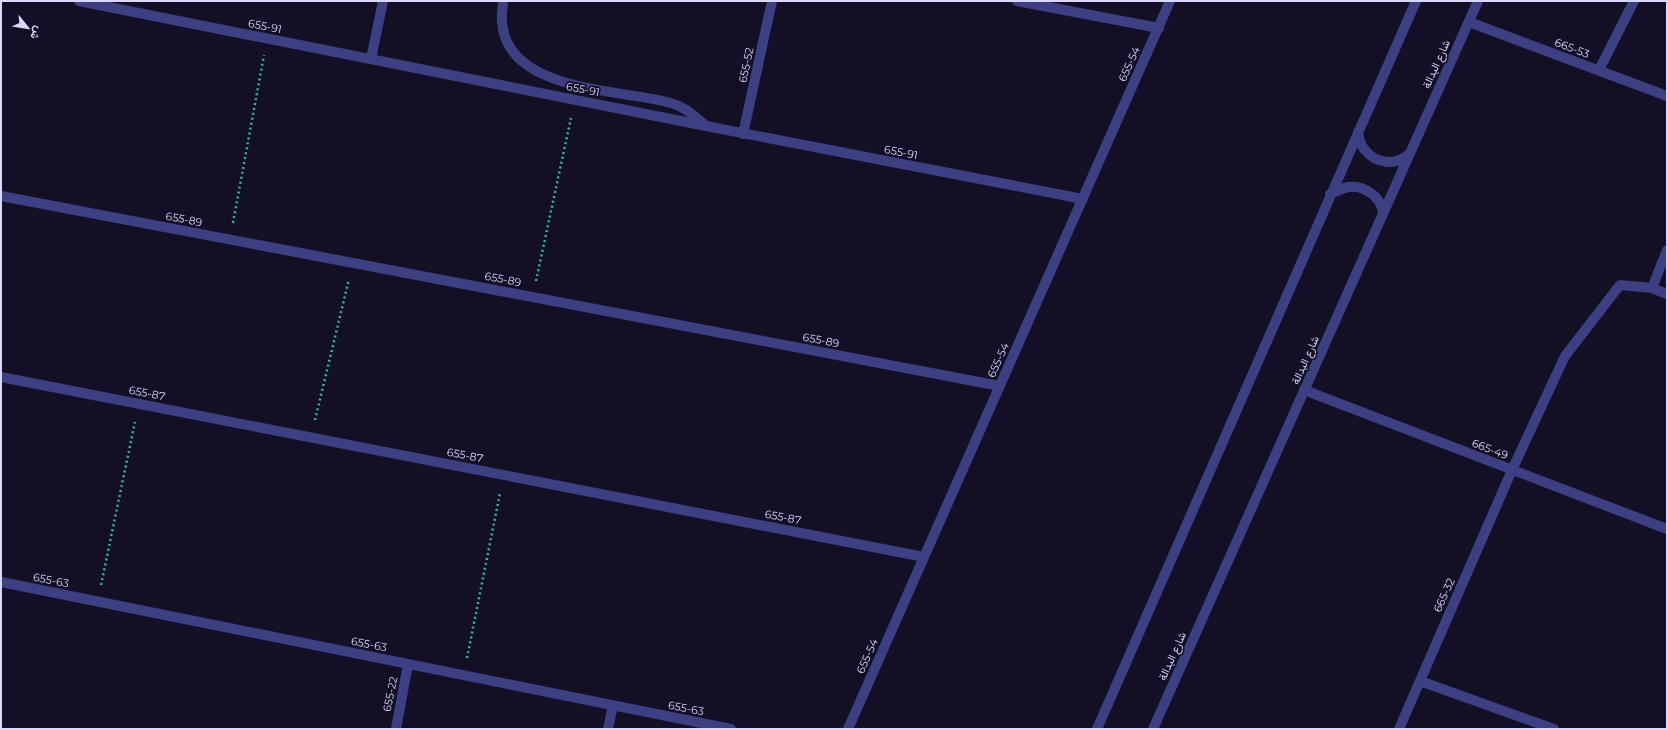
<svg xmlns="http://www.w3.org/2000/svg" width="1668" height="730" viewBox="0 0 1668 730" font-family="Montserrat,Vazirmatn,sans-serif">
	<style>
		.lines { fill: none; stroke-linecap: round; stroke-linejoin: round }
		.path { stroke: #35b4a5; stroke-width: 2.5; stroke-dasharray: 2 3; stroke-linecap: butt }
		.service { stroke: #3d3f83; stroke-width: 10 }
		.minor { stroke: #3d3f83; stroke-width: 10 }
		.tertiary { stroke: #3d3f83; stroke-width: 10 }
		.labels { text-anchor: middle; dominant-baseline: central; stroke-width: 3.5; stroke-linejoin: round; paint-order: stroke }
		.street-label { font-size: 11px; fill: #d9d7fd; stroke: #131026 }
	</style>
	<rect width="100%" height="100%" fill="#131026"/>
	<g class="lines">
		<path class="path" d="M233 223 264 55
			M536 281 571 118
			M315 420 349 279
			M101 585 135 422
			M467 658 500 493"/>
		<path class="service" d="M503 1C503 8 501 15 502 22 507 93 623 89 671 103 686 107 695 117 706 126"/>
		<path class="minor" d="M79 1 706 126 1083 199
			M1017 1 1159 28
			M1469 22 1667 96
			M371 59 383 1
			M1599 70 1634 1
			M743 134 772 1
			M1 196 1000 386
			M1667 250 1652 288 1667 294
			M1 377 924 557
			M1304 390 1667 529
			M1 582 731 729
			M1420 681 1554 729
			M396 729 408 664
			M608 729 613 705
			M848 729 1170 1
			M1399 729 1512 470 1565 356 1620 285 1652 288"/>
		<path class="tertiary" d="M1358 132C1359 138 1361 146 1365 150 1376 164 1396 166 1409 154
			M1330 194C1336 192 1343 188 1348 187 1365 185 1382 197 1383 214
			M1097 729 1416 1
			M1153 729 1478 1"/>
	</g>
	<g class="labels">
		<g class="street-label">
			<text transform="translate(265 26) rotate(11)">655-91</text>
			<text transform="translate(1572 48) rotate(21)">665-53</text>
			<text transform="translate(1129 64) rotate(-66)">655-54</text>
			<text transform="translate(1436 64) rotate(-66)">شارع البدالة</text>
			<text transform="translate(746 65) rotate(-78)">655-52</text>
			<text transform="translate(583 89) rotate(11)">655-91</text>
			<text transform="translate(901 152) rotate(11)">655-91</text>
			<text transform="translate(184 219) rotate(11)">655-89</text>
			<text transform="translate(503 279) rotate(11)">655-89</text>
			<text transform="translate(821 340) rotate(11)">655-89</text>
			<text transform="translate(998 360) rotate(-66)">655-54</text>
			<text transform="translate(1305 360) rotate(-66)">شارع البدالة</text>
			<text transform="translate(147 393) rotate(11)">655-87</text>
			<text transform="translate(1490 449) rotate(21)">665-49</text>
			<text transform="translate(465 455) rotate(11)">655-87</text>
			<text transform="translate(783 517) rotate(11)">655-87</text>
			<text transform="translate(51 580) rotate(11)">655-63</text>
			<text transform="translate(1444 595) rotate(-66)">665-32</text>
			<text transform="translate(369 644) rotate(11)">655-63</text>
			<text transform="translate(867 656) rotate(-66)">655-54</text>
			<text transform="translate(1172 656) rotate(-66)">شارع البدالة</text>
			<text transform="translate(390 694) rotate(-79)">655-22</text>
			<text transform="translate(686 708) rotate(11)">655-63</text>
		</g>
	</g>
	<rect width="1668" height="730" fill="none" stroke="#d9d7fd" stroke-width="4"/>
	<g transform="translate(28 28) rotate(120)" stroke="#131026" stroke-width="3" paint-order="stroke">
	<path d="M0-3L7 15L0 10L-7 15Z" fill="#d9d7fd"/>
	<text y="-6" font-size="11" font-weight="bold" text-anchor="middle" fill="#d9d7fd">ش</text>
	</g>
</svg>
